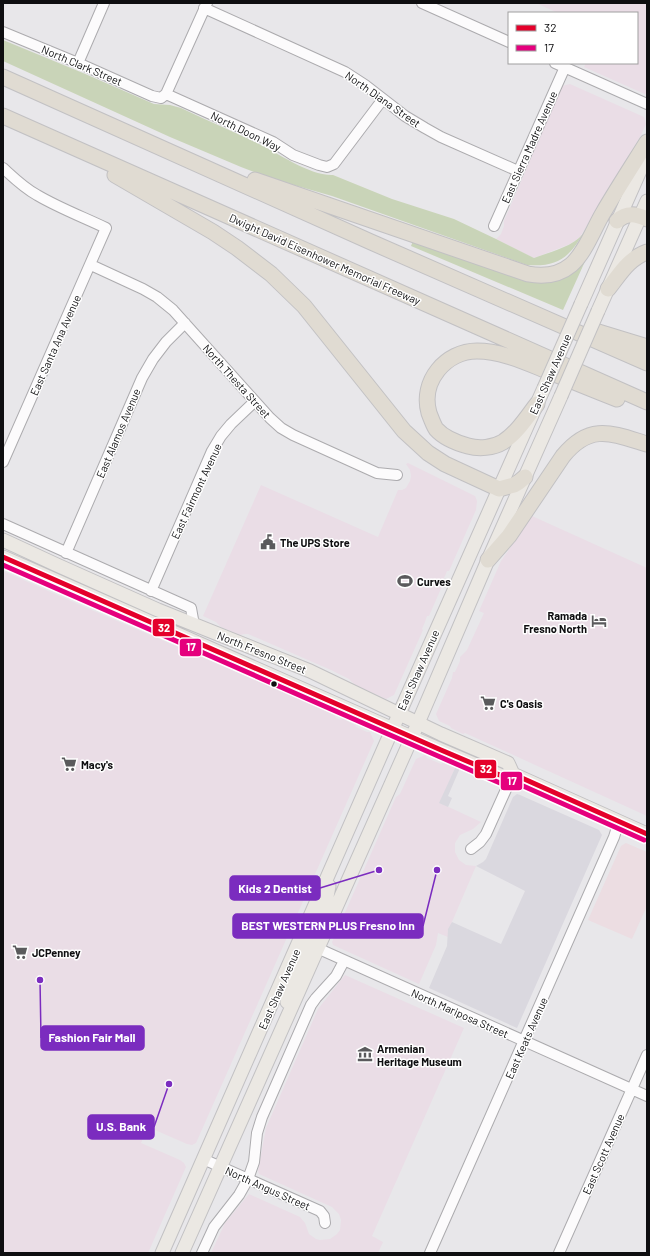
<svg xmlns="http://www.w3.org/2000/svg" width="650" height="1256" viewBox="0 0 650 1256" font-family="Barlow,sans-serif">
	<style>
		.commercial { fill: #eadde6 }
		.built { fill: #dad8df }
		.education { fill: #ecdde2 }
		.green { fill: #c9d4b8 }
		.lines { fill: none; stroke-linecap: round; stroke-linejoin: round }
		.minor-casing { stroke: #acabae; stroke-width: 12 }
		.major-casing { stroke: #c2c1c3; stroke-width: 15 }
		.highway-casing { stroke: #c2c1c3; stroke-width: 17 }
		.minor { stroke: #fcfbfc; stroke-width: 10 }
		.major { stroke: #ebe8e3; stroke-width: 13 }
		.highway { stroke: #e0dbd2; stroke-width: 15 }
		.major-bridge-casing { stroke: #c2c1c3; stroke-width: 15; stroke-linecap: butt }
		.major-bridge { stroke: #ebe8e3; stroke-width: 13 }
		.bus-1-casing { stroke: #fff; stroke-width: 8 }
		.bus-2-casing { stroke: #fff; stroke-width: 8 }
		.bus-1 { stroke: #e4002b; stroke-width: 5 }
		.bus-2 { stroke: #e5007d; stroke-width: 5 }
		.bus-dot { fill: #0e0e10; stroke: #fff; stroke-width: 1.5 }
		.labels { text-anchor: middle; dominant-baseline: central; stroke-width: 3; stroke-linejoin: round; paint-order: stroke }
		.street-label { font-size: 11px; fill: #0e0e10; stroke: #fff }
		.poi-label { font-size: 11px; font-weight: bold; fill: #0e0e10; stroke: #fff; text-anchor: start }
		.leader { fill: none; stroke: #7b2cbf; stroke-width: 1.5 }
		.callout-dot { fill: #7b2cbf; stroke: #fff; stroke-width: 1.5 }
		.callout { fill: #7b2cbf; stroke: #7b2cbf; stroke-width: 1.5 }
		.callout-label { font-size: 12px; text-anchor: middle; font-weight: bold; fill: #fff }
		.line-badge { stroke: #fff; stroke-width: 1.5 }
		.badge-label { font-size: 11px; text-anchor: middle; font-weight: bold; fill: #fff }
	</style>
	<rect width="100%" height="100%" fill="#e8e7ea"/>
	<path class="commercial" d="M536 3H647V95L584 67 586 63H637V13H558Z
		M570 84 644 117 646 124 641 135 580 237 570 244 534 258 496 239 501 234 504 226V221L562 86Z
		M408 463 475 496 477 501 476 510 449 571H447L442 583 443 584 429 616H427L425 622 422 629 423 630 394 695 386 699 355 685 349 679 331 670 248 634H245L239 635 221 627 216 622 203 616 261 485 378 537 398 490H402L406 488 410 481 411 476 410 470 406 464Z
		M532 516 647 568V816L465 733 463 734 451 728 450 726 439 721 436 714 452 678 453 672H455L460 661V657L467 650 484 613 479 611 501 561Z
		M3 571 89 609 328 711 335 716 336 718 341 720 343 719 355 725 356 727 367 732H370L374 741 196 1143 192 1145 187 1144 148 1127 141 1143 180 1160 184 1163 186 1167 148 1253H3Z
		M425 755 427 758 441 764 443 763 452 767 456 766 440 803 481 822 473 829 460 835 455 843V852L459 860 466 865 476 866 449 929 448 937 438 933 436 945 419 984 333 945 332 942 396 797 400 794 416 759Z
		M345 975 464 1028 372 1236 383 1242 378 1253H211L225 1223 249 1194 300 1217 305 1223 309 1234 316 1239 320 1240 330 1239 337 1234 340 1230 341 1220 339 1214 332 1207 259 1174 258 1171 266 1128 318 1009Z"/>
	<path class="built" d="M456 766 460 768 448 796 452 798 448 807 439 803Z
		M517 794 520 795 599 830 602 835 517 1028 429 988 447 946 448 929 452 922 501 944 525 891 476 866 483 862 486 859 513 797Z"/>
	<path class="education" d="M626 843 647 852V906L632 939 588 920 621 846Z"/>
	<path class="green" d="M3 40 83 73 154 104 170 105 181 108C206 120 232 131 257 143 278 153 310 176 333 175L392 199 454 219 496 239 534 258C550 252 572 247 583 234 568 259 557 267 527 265L332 196 273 179 241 167 170 137 3 61Z
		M413 241 524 281C544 284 562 283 578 269 581 266 584 261 587 257L563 310 411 246Z"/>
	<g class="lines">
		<g class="minor-casing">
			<path id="minor" d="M422 3 509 42
				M204 8 345 72 365 85 405 116 425 128 441 137 518 171
				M3 32 78 63 152 96 161 98 166 94 207 3
				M78 63 104 3
				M555 63 647 104
				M166 94 273 142 293 155 319 165 327 167 334 164 383 99
				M3 168C14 178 24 188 37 195 59 208 83 217 106 228L3 462
				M494 226 565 67
				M91 265 143 289 157 297 173 310 270 418 281 428 293 435 377 473 397 475
				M3 524 191 608 194 625
				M66 553 142 378 153 359 166 342 185 323
				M151 591 212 451 221 436 231 424 254 402
				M471 849 480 842 486 834 513 774
				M317 948 647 1096
				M203 1159 320 1211 324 1216 325 1223
				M202 1253 214 1227 239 1195 248 1179 254 1162 257 1133 262 1117 311 1005 316 998 336 976 344 961
				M430 1253 614 837 619 821
				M559 1253 647 1055"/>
		</g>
		<g class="major-casing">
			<path id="major" d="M581 304 647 155
				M598 311 647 201
				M3 540 57 565 158 610 310 671 441 734 508 763 513 774
				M3 557 441 750 502 776 513 774 647 834
				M317 948C313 945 311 943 312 937L326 902 329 886
				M287 1002C288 996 289 991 291 986 295 971 313 950 302 935
				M162 1253 388 739 544 388
				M182 1253 412 737 488 560 561 396"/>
		</g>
		<g class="highway-casing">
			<path id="highway" d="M3 77 371 242 647 363
				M3 116 647 402
				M115 175 213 232 237 248 271 274 304 306 404 431 428 453 445 464 499 489 514 485 519 482 525 477
				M255 180 528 274C544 277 559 275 571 265 585 253 594 228 603 213 617 189 632 166 647 142
				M617 221C627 212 636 214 647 219
				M608 289C620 274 628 259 647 252
				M598 332 647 347
				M537 404C527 417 517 433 503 442 493 448 479 449 468 446 457 443 444 438 436 429 433 424 431 418 429 413 420 381 446 351 477 351 502 351 527 363 550 372 572 381 594 390 617 399
				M488 560 509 536 563 456C590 423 611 433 647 444"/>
		</g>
		<use href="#minor" class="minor"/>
		<use href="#major" class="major"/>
		<use href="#highway" class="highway"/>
		<g class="major-bridge-casing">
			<path id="major-bridge" d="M544 388 581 304
				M561 396 598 311"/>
		</g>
		<use href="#major-bridge" class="major-bridge"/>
		<g class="bus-1-casing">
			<path id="bus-1" d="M3 557 441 750 502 776 513 774 647 834"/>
		</g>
		<g class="bus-2-casing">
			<path id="bus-2" d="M3 565 438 756 500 783 512 781 644 840"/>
		</g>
		<use href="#bus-1" class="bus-1"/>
		<use href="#bus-2" class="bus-2"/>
	</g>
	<defs>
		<g id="civic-bare" transform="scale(1.2)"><path d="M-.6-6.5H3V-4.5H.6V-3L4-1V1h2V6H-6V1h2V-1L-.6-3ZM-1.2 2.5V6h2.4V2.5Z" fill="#5a5a5c" stroke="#fff" stroke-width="2.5" paint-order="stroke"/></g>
		<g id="stadium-bare" transform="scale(1.2)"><path d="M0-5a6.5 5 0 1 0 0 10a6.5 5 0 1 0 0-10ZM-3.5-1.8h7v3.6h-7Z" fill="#5a5a5c" stroke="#fff" stroke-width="2.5" paint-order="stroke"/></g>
		<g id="hotel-bare" transform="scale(1.2)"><path d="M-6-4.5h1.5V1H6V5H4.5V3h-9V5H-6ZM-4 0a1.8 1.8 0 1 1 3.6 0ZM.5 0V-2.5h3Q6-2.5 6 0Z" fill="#5a5a5c" stroke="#fff" stroke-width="2.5" paint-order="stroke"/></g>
		<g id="supermarket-bare" transform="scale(1.2)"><path d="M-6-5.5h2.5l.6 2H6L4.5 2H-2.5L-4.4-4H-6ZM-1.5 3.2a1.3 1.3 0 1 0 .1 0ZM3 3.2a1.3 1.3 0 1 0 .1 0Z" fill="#5a5a5c" stroke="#fff" stroke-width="2.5" paint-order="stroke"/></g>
		<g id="museum-bare" transform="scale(1.2)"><path d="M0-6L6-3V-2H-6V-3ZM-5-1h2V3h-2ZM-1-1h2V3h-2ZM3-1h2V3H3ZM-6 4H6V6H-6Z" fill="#5a5a5c" stroke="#fff" stroke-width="2.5" paint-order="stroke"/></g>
	</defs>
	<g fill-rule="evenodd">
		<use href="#civic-bare" x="268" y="542"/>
		<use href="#stadium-bare" x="405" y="581"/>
		<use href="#hotel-bare" x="599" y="621"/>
		<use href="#supermarket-bare" x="488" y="703"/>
		<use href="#supermarket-bare" x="69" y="764"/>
		<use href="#supermarket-bare" x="20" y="952"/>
		<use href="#museum-bare" x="365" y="1054"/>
	</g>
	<circle class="bus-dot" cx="274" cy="684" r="3.5"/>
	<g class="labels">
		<g class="street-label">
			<text transform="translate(82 65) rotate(23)">North Clark Street</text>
			<text transform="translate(383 99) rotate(35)">North Diana Street</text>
			<text transform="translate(246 131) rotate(26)">North Doon Way</text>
			<text transform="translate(529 147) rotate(-66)">East Sierra Madre Avenue</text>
			<text transform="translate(325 259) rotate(24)">Dwight David Eisenhower Memorial Freeway</text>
			<text transform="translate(55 345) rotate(-66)">East Santa Ana Avenue</text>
			<text transform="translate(550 374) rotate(-66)">East Shaw Avenue</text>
			<text transform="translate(237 381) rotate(48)">North Thesta Street</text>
			<text transform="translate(118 433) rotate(-67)">East Alamos Avenue</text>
			<text transform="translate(196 491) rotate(-65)">East Fairmont Avenue</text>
			<text transform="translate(262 652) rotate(22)">North Fresno Street</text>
			<text transform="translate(418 670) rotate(-66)">East Shaw Avenue</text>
			<text transform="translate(279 989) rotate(-66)">East Shaw Avenue</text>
			<text transform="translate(460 1013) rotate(24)">North Mariposa Street</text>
			<text transform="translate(526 1038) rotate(-66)">East Keats Avenue</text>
			<text transform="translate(603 1154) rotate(-66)">East Scott Avenue</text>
			<text transform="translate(268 1188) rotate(24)">North Angus Street</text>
		</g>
		<g class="poi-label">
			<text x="280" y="542">The UPS Store</text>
			<text x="417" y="581">Curves</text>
			<text x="587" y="615" text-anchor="end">Ramada<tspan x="587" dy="13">Fresno North</tspan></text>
			<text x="500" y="703">C's Oasis</text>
			<text x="81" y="764">Macy's</text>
			<text x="32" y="952">JCPenney</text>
			<text x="377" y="1048">Armenian<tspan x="377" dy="13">Heritage Museum</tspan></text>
		</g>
	</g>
	<path class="leader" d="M379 870L320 888M437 870L423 926M40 980L41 1038M169 1084L154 1127"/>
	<g class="callout-dot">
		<circle cx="379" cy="870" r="4"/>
		<circle cx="437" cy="870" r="4"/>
		<circle cx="40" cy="980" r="4"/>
		<circle cx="169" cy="1084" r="4"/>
	</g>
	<g class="callout">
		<rect x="230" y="876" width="90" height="24" rx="4"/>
		<rect x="233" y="914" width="190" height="24" rx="4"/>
		<rect x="41" y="1026" width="103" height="24" rx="4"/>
		<rect x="88" y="1115" width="66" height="24" rx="4"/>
	</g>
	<g class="callout-label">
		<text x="275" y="893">Kids 2 Dentist</text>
		<text x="328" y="930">BEST WESTERN PLUS Fresno Inn</text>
		<text x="92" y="1042">Fashion Fair Mall</text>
		<text x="121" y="1131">U.S. Bank</text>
	</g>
	<g class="line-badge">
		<rect x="152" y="618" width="23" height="19" rx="4" fill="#e4002b"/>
		<rect x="179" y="638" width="23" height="19" rx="4" fill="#e5007d"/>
		<rect x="474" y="759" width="23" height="20" rx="4" fill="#e4002b"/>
		<rect x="500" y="771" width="23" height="20" rx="4" fill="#e5007d"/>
	</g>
	<g class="badge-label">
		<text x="164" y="632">32</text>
		<text x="191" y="651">17</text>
		<text x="486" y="773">32</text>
		<text x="512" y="785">17</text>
	</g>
	<rect width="650" height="1256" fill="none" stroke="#0e0e10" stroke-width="8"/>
	<rect x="508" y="12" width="130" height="52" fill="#ffffff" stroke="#9f9f9f"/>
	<rect x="516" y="25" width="20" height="6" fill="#e4002b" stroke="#9f9f9f"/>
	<text x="544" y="32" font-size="12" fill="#0e0e10">32</text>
	<rect x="516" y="45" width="20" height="6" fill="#e5007d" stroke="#9f9f9f"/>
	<text x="544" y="52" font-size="12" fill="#0e0e10">17</text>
</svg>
